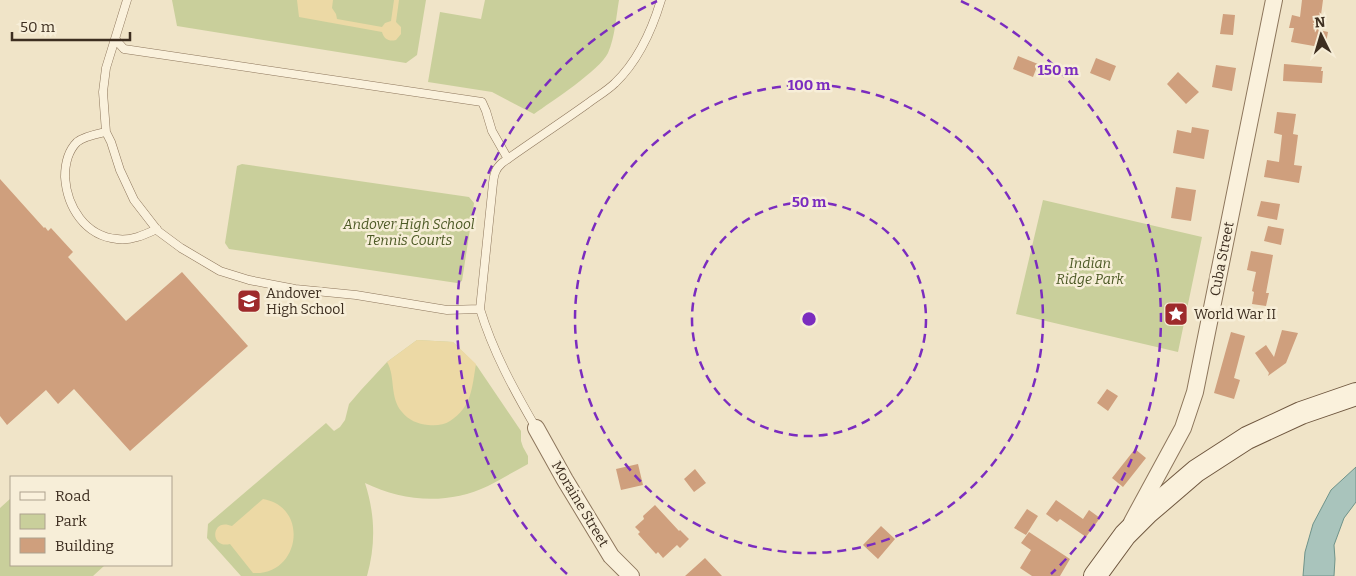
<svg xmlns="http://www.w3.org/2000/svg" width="1356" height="576" viewBox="0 0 1356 576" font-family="Bitter,serif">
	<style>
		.green { fill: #c9cf9b }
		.sand { fill: #ecd9a5 }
		.water { fill: #a9c4bc; stroke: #6f938a }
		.building { fill: #cf9f7d }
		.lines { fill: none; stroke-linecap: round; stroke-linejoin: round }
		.lane-casing { stroke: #8d765c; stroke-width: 9 }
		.street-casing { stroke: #8d765c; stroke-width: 18 }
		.secondary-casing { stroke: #6f573f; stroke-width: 24 }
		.lane { stroke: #faf1dc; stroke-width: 8 }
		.street { stroke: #faf1dc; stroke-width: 16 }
		.secondary { stroke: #faf1dc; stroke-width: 22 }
		.ring { fill: none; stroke: #7b2cbf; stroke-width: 2.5; stroke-dasharray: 9 6 }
		.labels { text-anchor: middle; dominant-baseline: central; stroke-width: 5; stroke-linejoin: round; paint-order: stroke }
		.park-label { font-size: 14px; font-style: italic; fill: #4d5a26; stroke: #f7eed8 }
		.street-label { font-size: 14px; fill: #3d2e20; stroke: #f7eed8 }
		.poi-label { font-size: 14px; fill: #3d2e20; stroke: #f7eed8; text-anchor: start }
		.centre { fill: #7b2cbf; stroke: #f7eed8; stroke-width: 2.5 }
		.ring-label { font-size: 15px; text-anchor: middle; font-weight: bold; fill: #7b2cbf; stroke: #f7eed8; stroke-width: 5; stroke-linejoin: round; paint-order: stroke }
	</style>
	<rect width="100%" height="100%" fill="#f0e4c8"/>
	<path class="green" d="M172 0H426L417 55 406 63 177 26Z
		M485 0H619C616 17 615 37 608 53 600 70 551 102 534 114L492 92 428 82 440 12 481 19Z
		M242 164 469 197 474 203 462 281 457 283 229 249 225 243 237 166Z
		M1043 200 1202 237 1178 352 1016 314Z
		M417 340 453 342 477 366 521 431V441L523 447 528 456V464C515 471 501 479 488 486 448 505 404 502 365 483 375 514 376 544 367 576H241L207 538 208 524 326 423 334 431 340 427 345 420 349 404 361 390 387 362Z
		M11 498V565H105L93 576H0V508Z"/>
	<path class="sand" d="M297 0H333L332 8 336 14 337 19 382 27 385 23 391 21 394 0H399L396 22 401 27V34L396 40C389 42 384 39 382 32L299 17Z
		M417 340 453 342 476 364C472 387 472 407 450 421 444 425 436 426 428 425 418 424 408 420 402 412 389 397 396 377 387 362Z
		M263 499C310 507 300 576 253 573L230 544C209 549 211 517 232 526Z"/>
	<path class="water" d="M1356 467V502L1344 518 1334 545 1335 559 1334 576H1303L1305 552 1313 524 1331 490Z"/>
	<path class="building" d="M1302 0H1323L1319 30 1328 32 1325 48 1291 42 1294 28H1289L1292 15 1300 17Z
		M1223 14 1235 15 1233 35 1220 34Z
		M1018 56 1038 64 1033 77 1013 69Z
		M1096 58 1116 66 1110 81 1090 73Z
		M1284 64 1322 67 1321 71H1323L1322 83 1283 81Z
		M1216 65 1236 68 1232 91 1212 87Z
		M1178 72 1199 92 1186 104 1167 84Z
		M1277 112 1296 114 1293 134 1298 135 1294 165 1302 166 1299 183 1264 177 1267 160 1279 162 1282 135 1274 133Z
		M1192 127 1209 130 1204 159 1173 153 1177 130 1191 133Z
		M0 179 44 228 45 227 48 231 51 228 73 252 68 257 126 321 182 272 248 346 130 451 74 389 58 404 46 390 7 425 0 416Z
		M1176 187 1196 190 1191 221 1171 218Z
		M1261 201 1280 204 1277 220 1257 216Z
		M1268 226 1284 229 1281 245 1264 241Z
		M1251 251 1273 255 1266 293H1269L1266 306 1252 304 1254 292 1252 291 1256 272 1247 270Z
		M1282 330 1298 333 1286 363 1268 376 1269 373 1255 353 1266 345 1274 357Z
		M1231 332 1245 336 1234 378 1240 380 1234 399 1214 393Z
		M1107 389 1118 396 1108 411 1097 403Z
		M1135 449 1146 458 1123 487 1112 478Z
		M638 464 643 485 621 490 616 469Z
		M695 469 706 483 694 492 684 479Z
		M1056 500 1083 519 1089 510 1100 518 1086 537 1060 519 1057 522 1046 514Z
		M655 505 679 531 680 530 689 539 680 548 677 545 663 558 658 552 656 554 638 534 640 532 635 527 644 519 643 516Z
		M1027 509 1038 516 1026 535 1014 528Z
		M881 526 895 539 878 559 863 545Z
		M1029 532 1070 559 1060 576H1032L1020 568 1031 550 1021 543Z
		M705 558 722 576H685Z"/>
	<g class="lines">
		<g class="lane-casing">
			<path id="lane" d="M127 0 106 68 103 92 106 132 111 142 120 170 134 200 158 231 181 248 220 271 249 280 295 289 356 295 447 310 480 309 493 183C494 175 495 169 502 163 530 143 559 124 587 104 596 97 607 91 615 83 638 61 652 30 661 0
				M115 39 124 49 482 102 486 111 492 131 508 159
				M106 132C97 134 85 136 77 142 68 151 65 165 65 177 67 207 85 236 117 239 131 241 144 235 157 229
				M480 309C493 352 514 390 536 428"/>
		</g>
		<g class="street-casing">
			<path id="street" d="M536 428 565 480 611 556 631 576
				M1132 522 1183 428 1195 392 1274 0"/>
		</g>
		<g class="secondary-casing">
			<path id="secondary" d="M1095 576 1125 535 1147 513 1196 471 1247 438 1301 413 1356 394"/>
		</g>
		<use href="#lane" class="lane"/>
		<use href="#street" class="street"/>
		<use href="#secondary" class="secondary"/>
	</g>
	<g class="ring">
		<circle cx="809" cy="319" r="117"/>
		<circle cx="809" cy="319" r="234"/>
		<path d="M567 574A352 352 0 0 1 657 1M961 1A352 352 0 0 1 1051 574"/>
	</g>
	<defs>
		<g id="school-square" transform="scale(1.25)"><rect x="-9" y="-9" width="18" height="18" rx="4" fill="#9e2a2b" stroke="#f7eed8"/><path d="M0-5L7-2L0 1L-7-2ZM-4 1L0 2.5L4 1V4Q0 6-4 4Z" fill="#fff"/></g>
		<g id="sight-square" transform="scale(1.25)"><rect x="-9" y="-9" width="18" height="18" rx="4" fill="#9e2a2b" stroke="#f7eed8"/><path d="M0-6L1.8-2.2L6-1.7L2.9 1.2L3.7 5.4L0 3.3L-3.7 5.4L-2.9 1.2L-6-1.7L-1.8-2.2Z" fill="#fff"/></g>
	</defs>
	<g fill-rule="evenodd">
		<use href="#school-square" x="249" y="301"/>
		<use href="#sight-square" x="1176" y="314"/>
	</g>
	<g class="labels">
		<g class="park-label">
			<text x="409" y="224">Andover High School<tspan x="409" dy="16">Tennis Courts</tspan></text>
			<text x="1090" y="263">Indian<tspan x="1090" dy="16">Ridge Park</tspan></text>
		</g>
		<g class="street-label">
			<text transform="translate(1222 259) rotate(-79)">Cuba Street</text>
			<text transform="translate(580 504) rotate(59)">Moraine Street</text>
		</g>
		<g class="poi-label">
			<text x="266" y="293">Andover<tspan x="266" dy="16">High School</tspan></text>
			<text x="1194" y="314">World War II</text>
		</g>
	</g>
	<circle cx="809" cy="319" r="8" class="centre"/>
	<g class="ring-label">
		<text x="1058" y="75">150 m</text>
		<text x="809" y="90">100 m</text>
		<text x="809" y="207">50 m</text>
	</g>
	<rect x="10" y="476" width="162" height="90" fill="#f7eed8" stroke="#ada18e"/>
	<rect x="20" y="492" width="25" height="8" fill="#faf1dc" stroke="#ada18e"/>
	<text x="55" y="501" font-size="15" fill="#3d2e20">Road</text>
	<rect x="20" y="514" width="25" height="15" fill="#c9cf9b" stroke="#ada18e"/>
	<text x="55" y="526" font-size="15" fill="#3d2e20">Park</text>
	<rect x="20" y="538" width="25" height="15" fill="#cf9f7d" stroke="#ada18e"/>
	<text x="55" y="551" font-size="15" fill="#3d2e20">Building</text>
	<g transform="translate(1321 35) rotate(355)" stroke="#f7eed8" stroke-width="4" paint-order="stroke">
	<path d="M0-4L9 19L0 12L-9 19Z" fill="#3d2e20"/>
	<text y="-8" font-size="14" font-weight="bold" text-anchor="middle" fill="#3d2e20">N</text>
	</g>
	<path d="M12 32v8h118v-8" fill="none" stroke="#3d2e20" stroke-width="2.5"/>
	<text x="20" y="32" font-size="15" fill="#3d2e20" stroke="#f7eed8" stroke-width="4" paint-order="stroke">50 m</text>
</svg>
